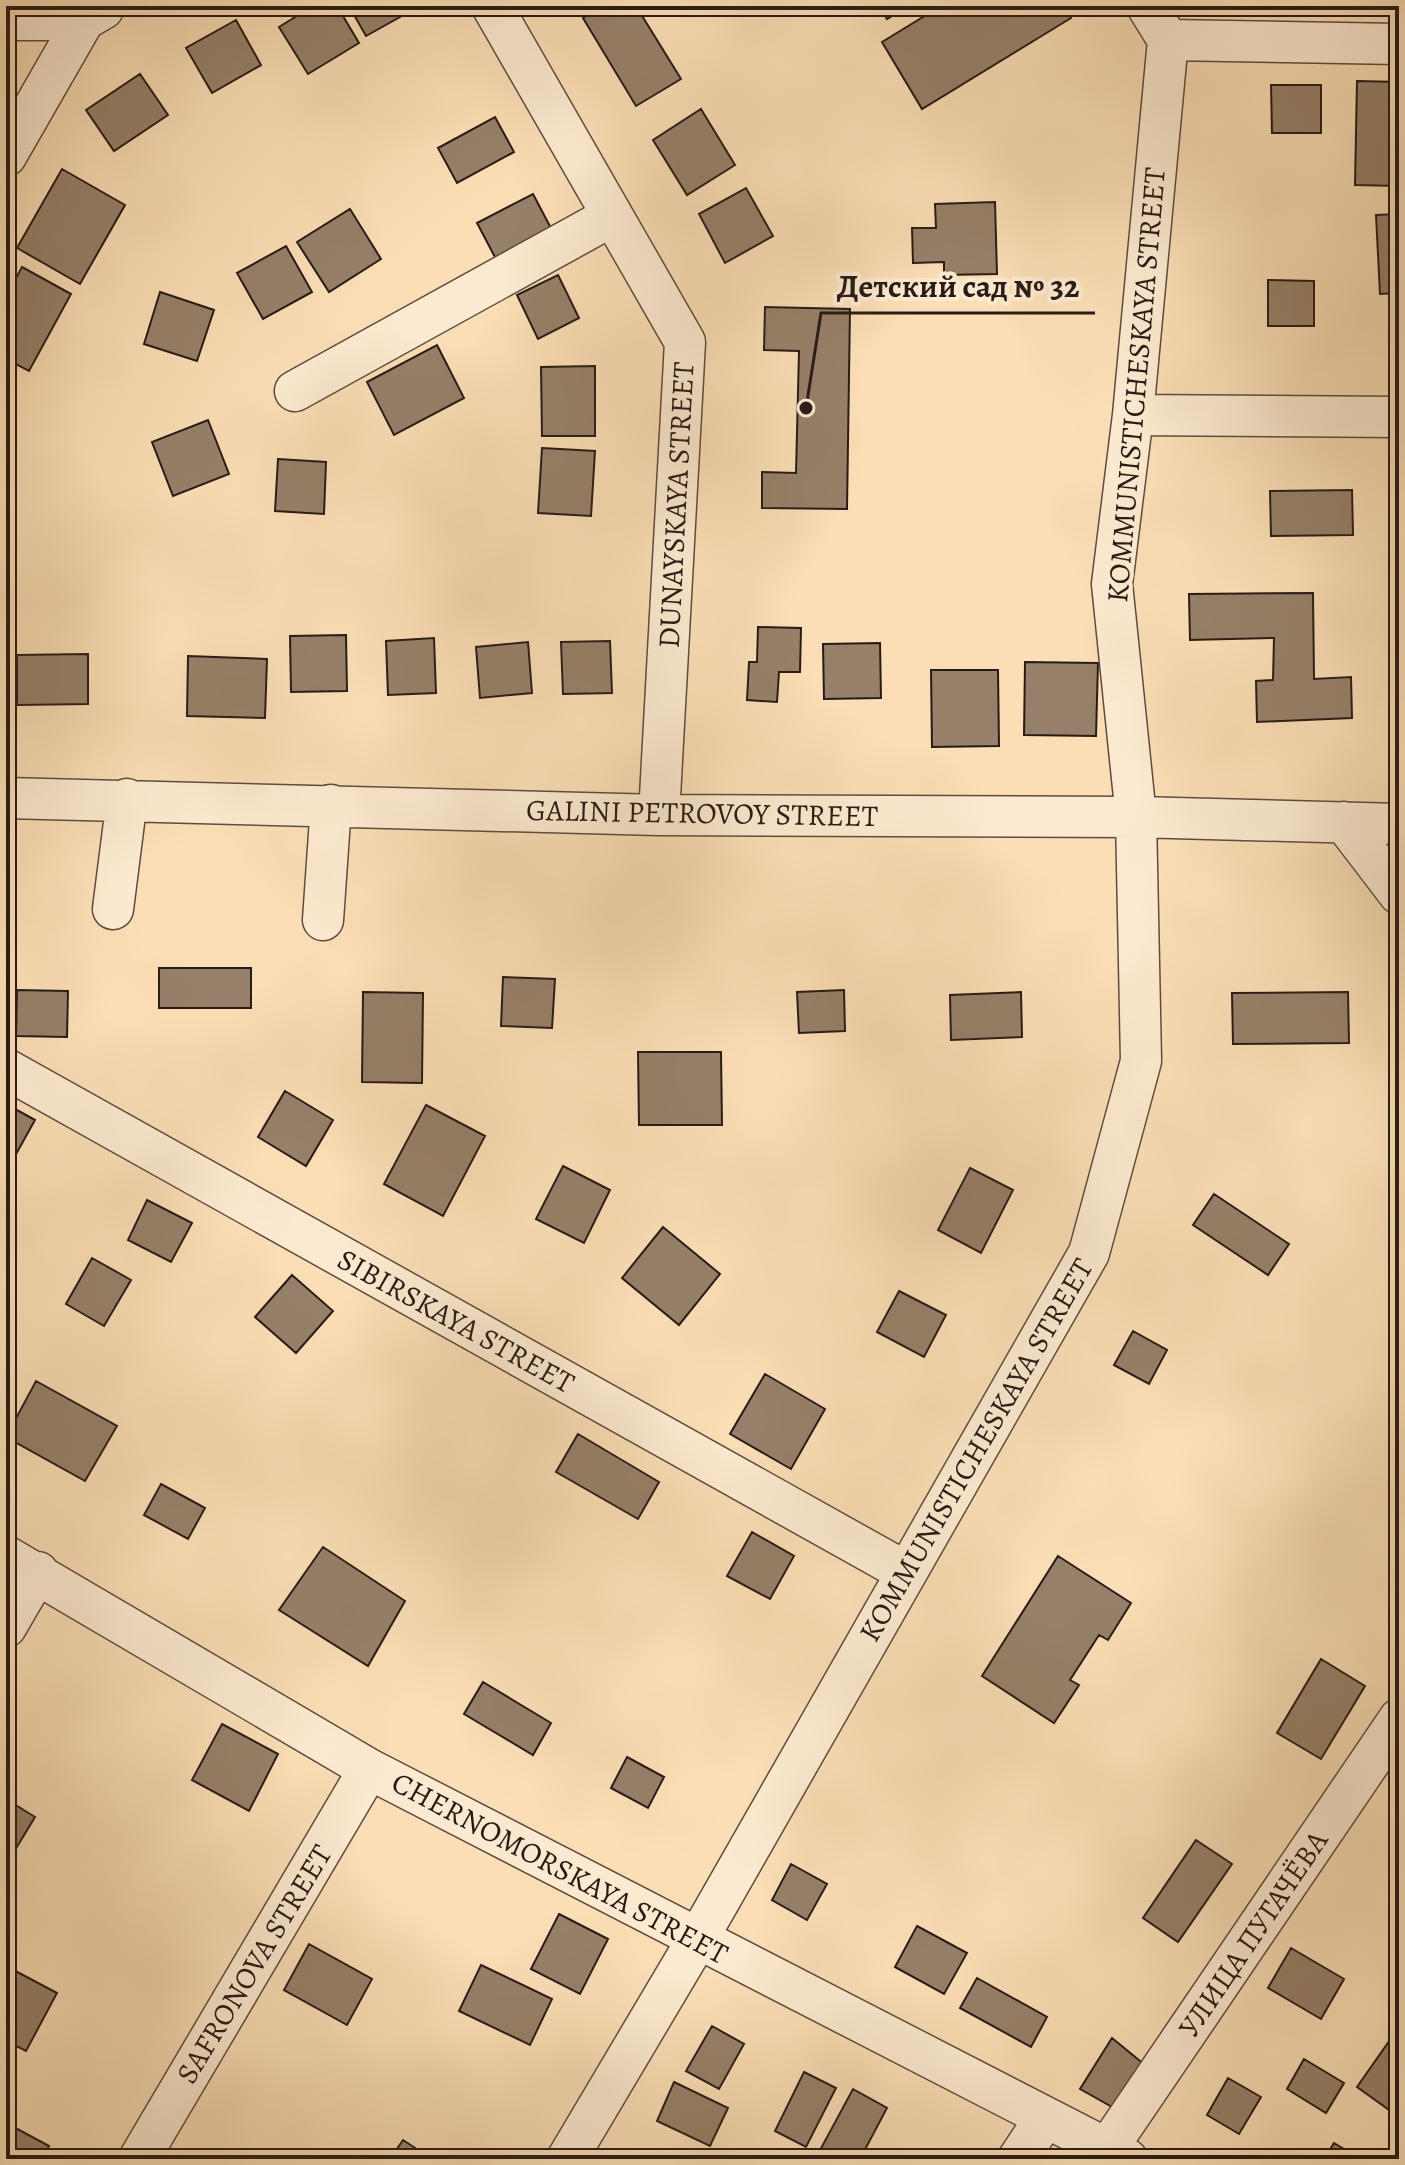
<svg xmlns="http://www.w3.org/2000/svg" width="1405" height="2165" viewBox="0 0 1405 2165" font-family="Alegreya,serif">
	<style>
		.building { fill: #968069; stroke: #281b16; stroke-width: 2 }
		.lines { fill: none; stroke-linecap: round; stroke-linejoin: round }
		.minor-casing { stroke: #5d4c3e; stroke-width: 43 }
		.minor { stroke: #fcead0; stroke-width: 40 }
		.labels { text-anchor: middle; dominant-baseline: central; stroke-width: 8; stroke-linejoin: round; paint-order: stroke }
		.street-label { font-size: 30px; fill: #281b16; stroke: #fcead0 }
		.leader { fill: none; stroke: #281b16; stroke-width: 3 }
		.callout-dot { fill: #281b16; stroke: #fcead0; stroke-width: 3 }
		.callout-label { font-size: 32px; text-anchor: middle; font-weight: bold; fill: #281b16; stroke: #fcead0; stroke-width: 8; stroke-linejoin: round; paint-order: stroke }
	</style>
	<rect width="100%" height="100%" fill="#fbdeb6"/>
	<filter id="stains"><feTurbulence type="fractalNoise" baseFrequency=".0025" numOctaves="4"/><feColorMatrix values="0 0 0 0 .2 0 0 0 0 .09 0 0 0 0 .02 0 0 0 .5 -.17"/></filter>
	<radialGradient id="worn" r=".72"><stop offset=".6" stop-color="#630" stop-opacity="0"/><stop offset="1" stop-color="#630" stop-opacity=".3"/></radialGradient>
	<path class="building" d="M313 6H337L359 43 308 74 279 27Z
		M349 6H415L416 8 366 36Z
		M602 6H636L681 79 636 106 583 18Z
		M879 6H908L887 19Z
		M941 6H1064L1071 18 922 109 882 42Z
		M236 20 261 65 212 93 186 48Z
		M140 74 168 115 114 151 86 110Z
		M1357 81 1399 82V186L1355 185Z
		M1271 85H1321V133H1272Z
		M701 109 735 165 687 195 653 140Z
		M495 117 514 152 457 183 438 148Z
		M62 169 125 205 80 284 17 248Z
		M746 188 773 236 725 263 699 214Z
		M533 194 553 232 497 261 477 223Z
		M995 202 997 274 944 275V262L913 263 912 228H936L935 204Z
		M350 209 381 259 329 292 297 242Z
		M1399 214V293L1380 294 1376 215Z
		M286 246 312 292 263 319 237 273Z
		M22 267 71 294 29 371 6 359V296Z
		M558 275 579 318 538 339 517 295Z
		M1268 280 1314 281V326H1268Z
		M160 292 214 310 197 361 144 344Z
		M765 307 850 309 847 509 762 508V472L796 473 799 351 764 350Z
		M437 345 464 398 394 435 367 382Z
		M595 366V436H542L541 367Z
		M208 420 229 474 173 496 152 442Z
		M542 448 595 451 591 516 538 513Z
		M278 459 326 462 324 514 275 511Z
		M1352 490 1353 535 1271 536 1270 491Z
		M1313 593 1314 679 1351 677 1352 718 1257 722 1256 681 1273 680 1274 638 1190 640 1189 594Z
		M758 627 801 628 800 672H779L777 702 747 700 749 662H757Z
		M346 635 347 691 291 692 290 636Z
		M434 638 436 693 388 695 386 641Z
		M610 641 612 693 563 694 561 642Z
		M528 642 532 693 480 698 476 647Z
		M880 643 881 698 824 699 823 644Z
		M88 654V704L17 705V655Z
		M188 656 267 659 265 718 187 716Z
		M1025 662 1098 663 1096 736 1024 735Z
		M931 670H998L999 746 932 747Z
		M159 968H251V1008H159Z
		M503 977 555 979 552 1028 501 1026Z
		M17 990 68 991 67 1037 16 1036Z
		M844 990 845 1031 799 1033 797 992Z
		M363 992 423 993 422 1083 362 1082Z
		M1021 992 1022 1037 951 1040 950 995Z
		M1348 992 1349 1043 1233 1044 1232 993Z
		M638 1052H721L722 1125H639Z
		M285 1091 333 1120 306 1166 258 1137Z
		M6 1104 35 1120 15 1156 6 1152Z
		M426 1105 485 1136 443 1216 384 1184Z
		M563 1166 610 1190 584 1243 536 1219Z
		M970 1168 1013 1190 981 1253 938 1230Z
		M1214 1194 1289 1244 1268 1275 1193 1225Z
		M147 1200 192 1223 171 1262 128 1240Z
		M663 1227 720 1274 679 1325 622 1278Z
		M92 1258 131 1280 104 1326 66 1304Z
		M292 1275 333 1311 296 1353 255 1317Z
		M899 1291 946 1315 924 1357 877 1332Z
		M1133 1331 1167 1350 1149 1384 1114 1365Z
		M765 1374 825 1409 791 1469 730 1434Z
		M36 1381 117 1426 85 1481 6 1437Z
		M578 1434 659 1482 638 1519 556 1472Z
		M161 1484 205 1508 188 1539 144 1515Z
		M752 1532 794 1556 770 1599 727 1576Z
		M323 1547 405 1601 368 1666 279 1610Z
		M1058 1556 1131 1603 1108 1640 1099 1635 1070 1680 1079 1685 1054 1723 982 1676Z
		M1321 1659 1365 1686 1321 1759 1277 1733Z
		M483 1682 551 1723 533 1755 464 1714Z
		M222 1724 278 1754 249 1811 192 1780Z
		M627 1757 664 1777 648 1808 611 1788Z
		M6 1799 35 1817 6 1865Z
		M1196 1840 1232 1864 1178 1942 1143 1918Z
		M791 1864 827 1884 807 1920 772 1900Z
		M559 1914 608 1939 580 1994 531 1969Z
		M917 1926 967 1953 944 1994 895 1967Z
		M309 1944 372 1979 347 2025 284 1990Z
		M1291 1948 1344 1979 1321 2019 1268 1988Z
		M481 1965 552 1999 530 2045 459 2011Z
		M6 1966 57 1993 26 2051 6 2041Z
		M977 1978 1047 2017 1031 2047 960 2008Z
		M712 2026 744 2044 719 2089 686 2071Z
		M1399 2027V2117L1357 2087Z
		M1112 2038 1151 2070 1121 2112 1080 2089Z
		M1304 2059 1344 2083 1326 2113 1287 2089Z
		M804 2072 836 2088 806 2147 775 2131Z
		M1228 2078 1261 2097 1239 2134 1207 2115Z
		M674 2082 728 2108 710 2146 657 2121Z
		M853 2089 887 2108 860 2159H832L819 2152Z
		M8 2124 49 2146 42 2159H6Z
		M403 2140 432 2159H390Z
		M1334 2143 1361 2159H1324Z"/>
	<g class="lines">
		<g class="minor-casing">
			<path id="minor" d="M492 6 685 342 659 815
				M6 20H84L103 9
				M1168 40 1399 44
				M6 156 84 20
				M295 391 612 216
				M1133 415 1399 417
				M6 798 659 815 1136 817 1399 824
				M1344 822 1399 894
				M113 909 127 799
				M323 920 331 805
				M6 1069 906 1572
				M6 1556 369 1769 1127 2159
				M6 1627 38 1572
				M1107 2149 1399 1719
				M139 2159 369 1769
				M567 2159 697 1940 1089 1253 1141 1061 1136 817 1112 584 1133 415 1168 40 1147 6
				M1018 2159 1045 2118"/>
		</g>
		<use href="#minor" class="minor"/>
	</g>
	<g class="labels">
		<g class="street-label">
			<text transform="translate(1136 385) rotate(-85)">KOMMUNISTICHESKAYA STREET</text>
			<text transform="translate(676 505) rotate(-87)">DUNAYSKAYA STREET</text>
			<text transform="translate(702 813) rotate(1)">GALINI PETROVOY STREET</text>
			<text transform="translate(456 1321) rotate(29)">SIBIRSKAYA STREET</text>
			<text transform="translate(976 1450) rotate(-60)">KOMMUNISTICHESKAYA STREET</text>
			<text transform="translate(560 1868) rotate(28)">CHERNOMORSKAYA STREET</text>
			<text transform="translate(1253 1934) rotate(-56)">УЛИЦА ПУГАЧЁВА</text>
			<text transform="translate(254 1964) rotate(-59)">SAFRONOVA STREET</text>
		</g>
	</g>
	<path class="leader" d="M806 408L821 313H1095"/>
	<circle class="callout-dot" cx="806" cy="408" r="8"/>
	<g class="callout-label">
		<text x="958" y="297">Детский сад № 32</text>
	</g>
	<rect width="1405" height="2165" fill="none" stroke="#fbdeb6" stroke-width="32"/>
	<rect x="8" y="8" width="1389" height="2149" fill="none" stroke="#281b16" stroke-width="4"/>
	<rect x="16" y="16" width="1373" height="2133" fill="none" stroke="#281b16" stroke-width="2"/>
	<rect width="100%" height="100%" filter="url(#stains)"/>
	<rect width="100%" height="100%" fill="url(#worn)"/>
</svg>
